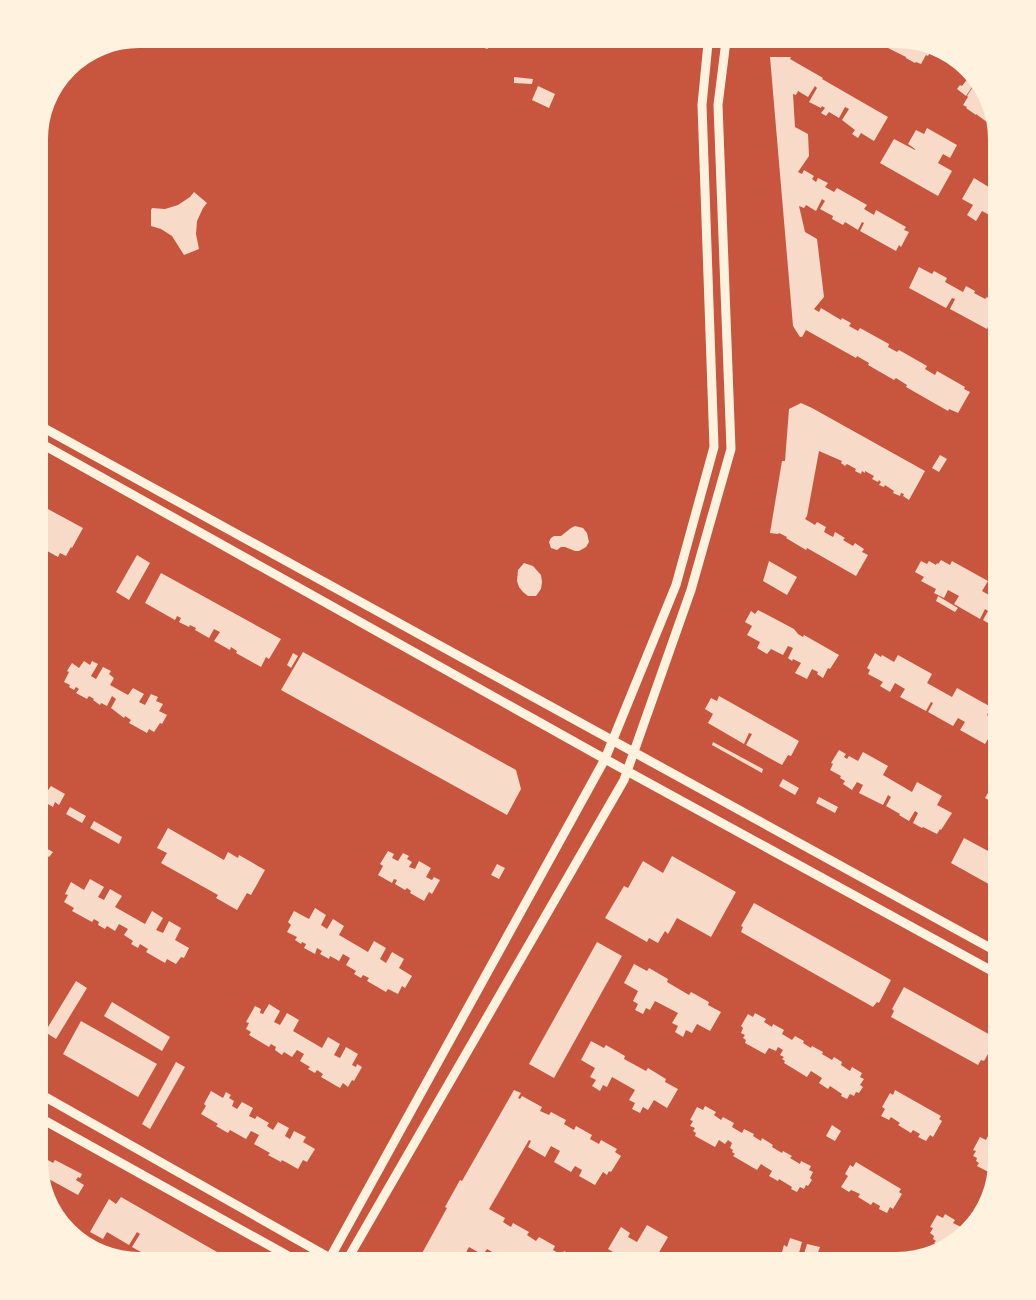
<svg xmlns="http://www.w3.org/2000/svg" width="1036" height="1300" viewBox="0 0 1036 1300" font-family="'Roboto Serif',serif">
	<style>
		.building { fill: #f7dbc8 }
		.lines { fill: none; stroke-linecap: round; stroke-linejoin: round }
		.tertiary { stroke: #fff3e0; stroke-width: 9 }
		.rim { fill: none; stroke: #fff3e0; stroke-width: 8 }
	</style>
	<rect width="100%" height="100%" fill="#c8553d"/>
	<path class="building" d="M212 33 223 34 222 39 211 37Z
		M470 33H507L487 49 483 47Z
		M867 33H885L881 42 866 36Z
		M888 33H904L935 43 928 56 926 55 921 64 916 62 915 63 906 58V57L886 47V46L882 43Z
		M770 57H791L790 59 823 78 822 79 888 117 874 141 861 133 858 138 852 134 855 130 842 120 849 109 845 107 839 118 829 112 826 116 821 113 825 108 822 106 821 108 809 102 817 88 815 86 808 97 798 91 796 95 793 94 795 127 808 134 809 156 798 172 802 174 804 170 814 176 812 179 816 182 818 178 828 183 825 187 834 192 837 188 867 205 864 209 874 215 876 210 906 227 904 230 909 232 901 247 899 245 896 251 860 231 864 223 862 222 858 230 845 222 843 225 832 219 833 216 820 209 825 201 822 199 816 211 806 205 804 208 799 206 805 232 817 239 824 297 814 309 819 312 821 308 841 320 842 318 851 323 849 326 858 331 860 328 889 344 888 347 897 352 899 350 927 366 925 369 935 375 937 371 965 387 964 389 970 392 958 413 949 409 948 411 906 387 907 385 896 378 894 380 868 365 869 363 857 356 856 358 806 330 802 337H800L793 326Z
		M514 77 533 79 532 84 514 83Z
		M969 77 976 81 966 96 957 89 960 85 962 86Z
		M976 82 988 88 1001 130 996 127 995 128 976 114V115L966 108 967 107 963 105 968 97 967 96Z
		M538 86 555 94 549 108 532 100Z
		M927 128 957 145 950 158 943 154 938 163 952 171 938 196 880 163 894 139 915 150V149L908 144 916 130 924 134Z
		M974 178 1002 195 1001 197 1003 198V226L994 220 1002 207 1000 206 993 217 982 211 976 221 967 215 973 205 962 199Z
		M194 192 207 203 203 208 197 221 196 234 199 249 184 255 172 236 161 229 151 226V210L152 208 165 209 178 205 190 197Z
		M919 267 932 274 934 271 947 278 945 282 963 292 966 286 975 291 974 293 985 299 987 297 996 303 994 307 1003 312V339L988 331 993 322 991 320 987 329 950 309 955 299 952 298 946 308 909 288Z
		M801 403 812 408 925 471 909 500 903 496 904 494 901 493 900 496 893 493 894 491 885 485 884 487 879 485 881 482 879 480 878 482 872 479 874 476 865 471V473L862 471 861 474 855 471 856 469 847 464 845 466 841 463 842 461 819 451 807 516 805 519 815 525 817 522 826 527 824 532 833 537 835 532 845 538 843 540 853 546 855 543 864 549 862 552 868 555 856 576 807 548 806 550 786 538 787 537 779 533 778 534 770 533 782 461H785L789 409Z
		M940 455 947 459 939 472 932 468Z
		M33 501 83 528 72 548 71 547 66 556 60 553 58 557 40 547 42 544 36 540 35 542 33 540Z
		M575 526 583 528 587 533 589 542 586 547 579 551H575L565 547H561L557 550 551 548 549 542 551 538 554 536H561L571 528Z
		M137 555 150 563 129 600 116 592Z
		M941 560 950 565 952 561 988 581 982 591 1003 603V632L983 620 988 611 985 609 980 619 954 604 959 596 948 590 944 598 934 593 936 589 921 581 924 577 915 572 921 561 927 564 929 561 936 565 937 563 938 564Z
		M769 561 797 577 787 595 763 581Z
		M524 563 533 566 541 575 542 582 541 589 536 596H528L523 592 519 587 517 581 518 570Z
		M161 573 281 639 269 659 266 657 261 667 236 653 237 651 231 647 230 650 214 641 220 632 214 629 209 638 195 630 196 628 190 625 189 627 179 622 181 618 177 616 175 620 145 603Z
		M938 596 958 608 955 612 936 601Z
		M758 610 794 629 798 634 803 637 804 635 839 655 830 669 828 668 823 678 817 674 818 672 812 669 807 679 795 673 801 663 793 659 792 661 788 658 793 648 788 646 783 655 771 649 767 654 757 648 760 642 747 635 752 626 745 622 751 611 755 614Z
		M303 652 516 770 521 789 507 815 281 690Z
		M293 653 298 656 291 668 287 665Z
		M875 653 881 657 882 655 894 662 898 655 932 674 927 683 952 697 957 688 991 707 987 715 1000 723 989 740 988 739 985 744 960 730 965 722 958 718 953 726 928 712 933 703 931 702 926 711 900 697 905 689 895 683 890 692 880 686 883 682 868 674 870 670 867 668Z
		M84 661 90 665 92 661 98 664 91 676 96 679 103 667 111 671 109 674 114 678 110 685 128 695 133 688 144 694 139 702 145 705 151 694 158 697 156 701 163 704 159 711 167 715 162 724 160 723 154 732 149 729 147 733 129 723 131 720 125 716 124 718 111 708 116 699 112 696 107 706 101 703 100 705 93 700 94 699 89 696 87 699 76 693 79 689 76 687 74 690 69 687 70 685 64 682 69 672 67 671 72 663 79 668Z
		M719 696 799 741 791 756 788 755 782 765 746 745 752 734 749 733 744 744 708 723 713 714 705 709 711 698 717 701Z
		M713 742 763 769 762 773 712 745Z
		M839 750 846 754 844 757 847 759 849 756 858 761 863 752 888 766 883 775 912 792 917 782 942 796 937 805 952 813 941 830 940 829 937 834 923 827 922 828 913 823 918 813 915 811 909 821 899 815 900 814 886 806 891 797 888 795 883 805 859 793 863 785 857 782 852 790 843 784 845 781 840 778 841 776 830 770 833 764 831 763Z
		M998 775 1003 778V808L985 798Z
		M783 779 799 788 795 795 779 786Z
		M51 786 65 794 59 805 55 802 53 807 41 800Z
		M819 797 838 807 835 813 816 803Z
		M70 807 86 816 82 823 66 814Z
		M94 821 122 837 119 844 90 828Z
		M168 828 224 860 228 852 238 858 239 855 265 870 251 895 247 893 237 910 216 898 218 895 161 863 167 853 157 848Z
		M964 838 1003 859V892L951 863Z
		M38 844 53 852 49 857 34 849Z
		M388 851 394 854 392 858 398 861 403 853 409 856 407 859 412 862 409 867 415 869 419 861 431 868 426 877 432 880 434 877 440 880 432 894 429 892 424 901 410 893 411 891 407 888 405 890 395 884 397 880 394 879 392 883 378 875 383 866 380 864Z
		M672 856 736 892 711 937 677 918 668 934 665 931 658 943 649 938 647 942 605 918 624 886 628 888 643 861 663 873Z
		M497 864 505 868 499 879 491 875Z
		M90 879 104 887 98 897 104 900 110 889 122 896 115 907 145 924 152 911 163 918 156 930 163 933 169 921 181 928 175 940 189 948 184 958 181 957 176 964 167 959 165 963 146 952 148 949 140 944 138 948 131 944 133 941 124 935 128 929 119 924 115 931 107 926 105 929 98 925 99 922 94 919 92 922 72 911 74 908 64 902 68 895 65 894 71 882 84 890Z
		M754 903 891 980 879 1003 877 1002 873 1007 741 932 743 927 741 926Z
		M315 908 326 915 321 925 327 929 333 919 344 926 339 935 368 952 374 941 386 948 380 959 386 963 392 952 404 959 399 968 412 976 405 988 402 986 398 994 388 989 386 992 367 981 369 978 363 975 361 978 354 974 356 971 346 965 350 958 343 954 339 961 330 956 329 959 320 954 322 951 317 948 315 954 304 948 306 944 302 942 301 944 295 940 297 937 287 932 291 925 288 922 294 911 309 919Z
		M597 942 622 956 554 1078 529 1064Z
		M634 964 647 971 649 968 668 979 667 982 689 995 691 992 709 1002 708 1005 721 1012 710 1031 697 1024 692 1033 686 1030 683 1037 675 1032 678 1026 672 1023 678 1013 655 1001 650 1010 646 1008 643 1014 635 1010 638 1004 633 1001 638 991 624 983Z
		M76 981 87 988 56 1039 45 1032Z
		M904 987 1003 1042V1053L992 1047 984 1061 981 1060 978 1065 891 1017 894 1011 892 1009Z
		M112 1002 170 1037 162 1051 104 1016Z
		M269 1004 280 1011 274 1022 280 1025 287 1013 299 1020 293 1031 322 1048 328 1037 340 1044 334 1055 340 1058 346 1047 358 1054 352 1065 356 1067 357 1064 362 1067 354 1081 352 1080 348 1087 343 1083 340 1088 321 1077 323 1074 317 1070 315 1073 308 1069 310 1067 300 1061 304 1054 297 1050 292 1057 284 1052 282 1055 275 1050 276 1047 271 1044 269 1047 249 1035 251 1032 246 1029 249 1023 246 1022 255 1006 261 1009 260 1013 263 1014Z
		M755 1013 766 1019 764 1022 772 1027 773 1024 784 1030 782 1034 792 1040 795 1036 804 1041 803 1043 811 1048 812 1046 823 1052 822 1054 832 1060 834 1057 842 1062 841 1065 850 1071 852 1067 862 1073 860 1077 864 1079 860 1085 863 1087 859 1093 856 1092 854 1096 850 1094 847 1099 841 1096 842 1094 830 1086 828 1089 819 1083 822 1078 811 1071 807 1077 784 1063 785 1061 782 1059 784 1057 780 1055 783 1050 778 1047 776 1051 769 1048 765 1054 745 1043 746 1040 743 1038 745 1035 741 1033 743 1028 741 1026 748 1014 753 1017Z
		M81 1021 157 1064 138 1097 63 1054Z
		M591 1041 604 1048 606 1045 625 1056 624 1059 646 1071 648 1068 666 1079 665 1082 678 1089 667 1108 654 1100 648 1110 643 1107 640 1113 632 1109 635 1103 629 1100 635 1090 612 1077 607 1087 603 1085 600 1091 592 1086 596 1080 590 1077 595 1068 581 1060Z
		M176 1062 185 1067 150 1129 142 1124Z
		M514 1090 521 1093 518 1098 520 1099 522 1096 542 1107 540 1111 549 1115 551 1112 566 1120 564 1124 574 1130 576 1126 592 1135 590 1139 599 1144 601 1140 617 1149 615 1152 621 1156 611 1172 609 1171 607 1175 603 1172 595 1185 579 1176 582 1170 575 1166 571 1172 554 1162 560 1151 551 1146 545 1157 528 1147 531 1141 529 1140 489 1209 505 1218 503 1222 511 1227 513 1223 529 1232 527 1235 536 1241 539 1237 555 1246 553 1250 562 1255 564 1251 580 1260 578 1264 584 1267H520L524 1260 515 1255 509 1267H506L491 1259 494 1253 487 1249 483 1255 469 1247 458 1267 415 1266 447 1208 445 1207 460 1180 462 1181Z
		M895 1090 941 1116 939 1119 942 1121 933 1137 930 1135 926 1141 918 1137 920 1134 913 1130 911 1133 898 1125 900 1123 891 1117 889 1120 881 1116 885 1109 882 1107 890 1093 893 1095Z
		M211 1091 223 1098 226 1092 231 1095 229 1098 234 1101 232 1106 237 1109 242 1102 253 1108 249 1116 255 1119 257 1116 269 1123 267 1126 273 1130 278 1122 289 1128 285 1136 290 1139 294 1131 306 1137 303 1142 315 1149 307 1162 303 1160 298 1169 282 1160 281 1162 268 1155 270 1153 254 1144 259 1135 251 1131 246 1139 230 1130 228 1133 216 1126 218 1124 201 1114 206 1106 204 1104Z
		M705 1106 716 1112 714 1115 721 1120 723 1117 734 1123 732 1127 742 1133 744 1129 754 1134 753 1136 761 1141 762 1138 773 1145 772 1147 782 1153 783 1151 792 1156 790 1158 800 1164 801 1161 811 1166 809 1170 813 1172 810 1178 812 1180 808 1186 806 1185 804 1189 800 1187 797 1192 791 1189 792 1187 779 1179 778 1181 769 1176 772 1171 761 1164 757 1170 733 1156 735 1154 732 1152 733 1150 730 1148 732 1143 728 1140 725 1144 719 1140 715 1147 695 1136 696 1133 693 1131 695 1128 690 1126 693 1121 690 1120 697 1107 703 1110Z
		M832 1125 841 1131 835 1141 826 1136Z
		M988 1136 998 1142 997 1145 1003 1149V1162L998 1177 977 1166 979 1163 976 1161 977 1158 973 1156 976 1151 973 1150 980 1137 986 1140Z
		M33 1147 43 1153 41 1156 53 1163 55 1160 82 1174 80 1178 78 1177 76 1180 84 1185 78 1195 36 1172 33 1162Z
		M856 1162 901 1189 899 1192 902 1194 893 1209 890 1207 887 1213 879 1209 880 1206 873 1202 871 1205 858 1197 860 1194 851 1190 849 1192 841 1187 848 1176 845 1174 850 1165 853 1167Z
		M38 1178 50 1185 43 1196 41 1188Z
		M121 1197 231 1260 233 1267H178L157 1255 155 1260 132 1247 140 1234 137 1232 129 1245 107 1232 103 1239 90 1232 109 1199 116 1204Z
		M945 1214 955 1220 953 1223 961 1227 963 1224 974 1231 956 1249 949 1251 934 1243 936 1241 933 1239 934 1236 930 1233 933 1228 930 1227 937 1215 943 1218Z
		M647 1225 668 1237 658 1254 666 1258 668 1254 685 1264 684 1267H634L620 1259 621 1257 608 1249 621 1227 630 1233 628 1237 637 1242Z
		M790 1238 802 1242 799 1253 804 1254 807 1244 820 1247 817 1255 820 1256 817 1267H784L786 1260 780 1259 784 1245 787 1247Z
		M699 1255 720 1267H693Z
		M766 1259 774 1261 773 1265 778 1267H764Z"/>
	<g class="lines">
		<path class="tertiary" d="M33 422 1003 955
			M33 439 605 759 1003 977
			M33 1090 344 1266
			M33 1114 308 1267
			M325 1267 605 759 676 585 714 447 702 105 709 33
			M343 1267 624 780 691 590 731 449 718 105 727 33"/>
	</g>
	<path d="M0 0H1036V1300H0ZM139 44H897A95 95 0 0 1 992 139V1161A95 95 0 0 1 897 1256H139A95 95 0 0 1 44 1161V139A95 95 0 0 1 139 44Z" fill="#fff3e0" fill-rule="evenodd"/>
	<path class="rim" d="M139 44H897A95 95 0 0 1 992 139V1161A95 95 0 0 1 897 1256H139A95 95 0 0 1 44 1161V139A95 95 0 0 1 139 44Z"/>
</svg>
